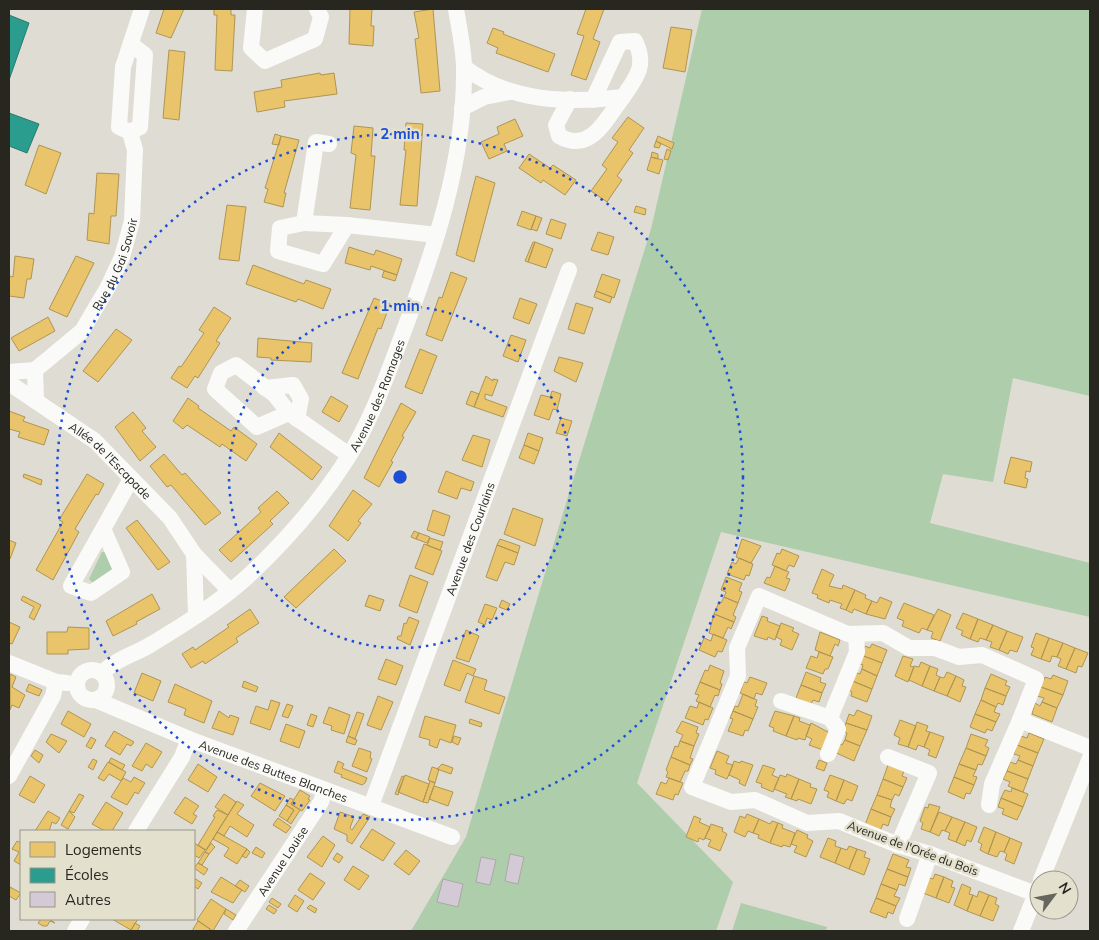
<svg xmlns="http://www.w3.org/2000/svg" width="1099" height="940" viewBox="0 0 1099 940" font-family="Mulish,sans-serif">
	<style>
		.green { fill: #adcdab }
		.homes { fill: #e9c46a; stroke: #af9554 }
		.schools { fill: #2a9d8f; stroke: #29796d }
		.building { fill: #d4cad5; stroke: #aba8a7 }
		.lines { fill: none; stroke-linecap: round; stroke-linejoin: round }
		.minor { stroke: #fafaf8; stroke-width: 16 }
		.ring { fill: none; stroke: #1d4ed8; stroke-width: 2.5; stroke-dasharray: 2.5 5 }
		.labels { text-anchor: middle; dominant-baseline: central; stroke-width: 5; stroke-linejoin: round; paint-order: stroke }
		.street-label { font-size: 12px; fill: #27261f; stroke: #e3e0ce }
		.centre { fill: #1d4ed8; stroke: #e3e0ce; stroke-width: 2.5 }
		.ring-label { font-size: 15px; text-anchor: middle; font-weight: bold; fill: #1d4ed8; stroke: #e3e0ce; stroke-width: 5; stroke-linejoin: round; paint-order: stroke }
	</style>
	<rect width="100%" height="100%" fill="#dedcd3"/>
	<path class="green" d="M702 9H1090V396L1013 378 993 482 943 474 930 523 1090 563V617L721 532 637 783 733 882 716 931H411L466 837 569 493 651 229Z
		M102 552H105L115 570 94 584 89 579Z
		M741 903 827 927 826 931H732Z"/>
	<path class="homes" d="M164 9H184L171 38 156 33Z
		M214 9H231V15H235L232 71 215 70 217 15H214Z
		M350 9H372L371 26H374L373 46 349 44Z
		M433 9 440 91 421 93 415 39 419 38 414 12Z
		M586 9H604L593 39 600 42 586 80 571 75 584 36 577 34Z
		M671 27 692 30 685 72 663 68Z
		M493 28 504 32 503 34 555 54 548 72 496 53 498 48 487 43Z
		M169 50 185 52 179 120 163 118Z
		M320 73 321 75 334 73 337 94 284 101 285 107 257 112 254 92 282 87 281 80Z
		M628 117 644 128 629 150 633 153 617 176 622 180 607 202 591 191 607 169 602 165 618 142 612 138Z
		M515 119 523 136 504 144 507 151 489 159 481 142 499 134 497 127Z
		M406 123 423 124 417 206 400 205 406 150H404Z
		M354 126 373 128 371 156H375L370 210 350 208 356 155 351 153Z
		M275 134 281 136 279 145 272 144Z
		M281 136 299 140 284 193H286L283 207 264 202 268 189 265 188Z
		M658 136 674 143 672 149 656 141Z
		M656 141 661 144 659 148 654 147Z
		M39 145 61 153 46 194 25 185Z
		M667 149 671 151 668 160 664 159Z
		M652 152 658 154V159L651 157Z
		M529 154 550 168 553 165 576 180 565 195 543 180 541 183 519 168Z
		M651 157 663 160 659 174 647 170Z
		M97 173 119 174 116 216H111L109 244 87 240 89 213 94 214Z
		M476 176 495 183 474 262 456 255Z
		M227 205 246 207 239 261 219 259Z
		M636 206 646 209 645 215 634 212Z
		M522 211 536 216 531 230 517 225Z
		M536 216 542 218 537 231 531 229Z
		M551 219 566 224 561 239 546 234Z
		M598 232 614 237 608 255 591 250Z
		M533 242H535L528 262 525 261Z
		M535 242 553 249 546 268 528 262Z
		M349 247 374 255 376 250 402 259 397 275 371 266 370 270 345 263Z
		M15 256 34 259 31 279H27L24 298 9 296V276L13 277Z
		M76 256 94 263 67 317 49 309Z
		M253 265 304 284 306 280 331 289 323 309 298 299 296 302 246 284Z
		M384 271 397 275 395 281 382 277Z
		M451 272 467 278 442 341 426 335 439 297 442 298Z
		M602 274 620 280 614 298 596 291Z
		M596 291 612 297 610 303 594 297Z
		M374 298 390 304 381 329 378 328 358 379 342 373Z
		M520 298 537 304 529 324 513 318Z
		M576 303 593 308 584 334 568 329Z
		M214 307 231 318 216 341 220 343 198 378 195 376 187 388 171 378 179 366 181 367 204 333 199 330Z
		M48 317 55 331 19 351 11 338Z
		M116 329 132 340 98 382 83 371Z
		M511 335 526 340 518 362 503 356Z
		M258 338 312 343 311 362 271 360V358L257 357Z
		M420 349 437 356 422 394 405 387Z
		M559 357 583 363 576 382 554 371Z
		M486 376 493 381V379L498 380 492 396 485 394V399L507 407 503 417 474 407Z
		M471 391 479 394 474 407 466 404Z
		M552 391 561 394 557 410 553 409 549 420 534 415 541 395 550 397Z
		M331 396 348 406 339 422 322 412Z
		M188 398 199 406 198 408 231 431 234 427 257 444 246 461 222 444 220 447 187 425 183 429 173 421Z
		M401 403 416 412 402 436 404 437 391 461 393 462 379 487 364 478Z
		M9 411 25 417 23 421 49 430 44 445 18 437 20 432 9 429Z
		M133 412 146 428 142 431 156 447 140 461 115 427Z
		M561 418 572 421 567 436 556 433Z
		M279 433 322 467 312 480 270 447Z
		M528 433 543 438 539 451 524 445Z
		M473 435 490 440 482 467 462 460Z
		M524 445 539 451 534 464 519 458Z
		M164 454 182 475 185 473 221 513 205 525 171 485 167 487 150 466Z
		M1011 457 1032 462 1030 472 1026 471 1025 478 1028 479 1026 488 1004 483Z
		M446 471 474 482 471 491 461 488 457 499 438 492Z
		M24 474 42 480 41 485 23 477Z
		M87 474 104 484 98 495 96 494 75 529 79 532 53 580 36 570 63 522 59 520Z
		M353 490 372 504 358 521 361 523 348 541 329 526Z
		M277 491 289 503 270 521 273 524 231 562 219 550 261 512 258 508Z
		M513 508 543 519 535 546 504 534Z
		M433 510 450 516 444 536 427 530Z
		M137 520 170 562 158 570 126 528Z
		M414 531 419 533 416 539 411 537Z
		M419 533 430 537 427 543 416 539Z
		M430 538 443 542 440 550 427 545Z
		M500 539 520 546 518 553 497 545Z
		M742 539 761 546 751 563 736 557Z
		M9 540 16 543 10 559H9Z
		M424 544 442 551 433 575 415 568Z
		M497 545 518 553 514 565 505 562 497 581 486 577Z
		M334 549 346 561 296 608 284 597Z
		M782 549 799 556 794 567 789 565 786 571 772 565 777 553 780 554Z
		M739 558 753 564 749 576 746 575 744 580 727 574 732 562 736 564Z
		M775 566 789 572 786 578 790 579 785 591 764 583 767 577 770 578Z
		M822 569 834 575 829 586 842 589 843 585 855 590 846 610 840 608 842 604 830 600 829 603 817 598 818 595 812 593Z
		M410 575 428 582 417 613 399 606Z
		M726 577 742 583 739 591 742 592 738 603 724 597 726 592 721 590Z
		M855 590 866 595 865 598 872 601 866 614 854 609 852 613 846 610Z
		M152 594 160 609 136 622 137 624 113 636 106 621Z
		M369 595 384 600 380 611 365 606Z
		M23 596 41 605 34 620 29 617 34 607 21 600Z
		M724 597 738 603 733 615 736 617 734 622 714 614 719 602 721 603Z
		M880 597 892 602 885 619 866 614 872 601 877 603Z
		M502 600 510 604 507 610 499 607Z
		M904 603 934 615 927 630 922 628 919 633 902 626 904 621 897 618Z
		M485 604 497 608 492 620 487 618 485 625 478 622Z
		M250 609 259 623 236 638 238 642 205 664 203 661 191 668 182 654 193 647 195 650 229 627 227 625Z
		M938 609 951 615 940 641 931 638 933 632 927 630Z
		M963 613 978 619 970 639 961 635 963 631 956 628Z
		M714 614 734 622 731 629 728 627 723 638 709 633Z
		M762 616 768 618 767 621 780 626 775 640 768 637 767 640 754 636Z
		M409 617 419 621 410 645 397 639 398 636H401L404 623 406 624Z
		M978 619 993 625 986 640 980 638 978 642 970 639Z
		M9 622 20 627 12 644 9 643Z
		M781 623 794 628 792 631 799 634 792 650 780 645 782 640 776 637Z
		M993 625 1007 631 999 650 990 647 992 642 986 640Z
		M68 627 89 628V649L68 650V654H47V632H67Z
		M466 630 479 636 469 662 456 658Z
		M1007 631 1023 637 1017 652 1010 650 1008 654 999 650Z
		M820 632 840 640 838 646 835 644 830 656 815 650Z
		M1036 633 1049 638 1041 659 1031 655 1034 648 1031 647Z
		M713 634 727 640 722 652 718 651 715 657 699 650 704 638 711 641Z
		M1049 638 1063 643 1057 657 1052 656 1050 662 1041 659Z
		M1063 643 1075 648 1066 669 1058 666 1061 659 1057 657Z
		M872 644 887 650 882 663 861 655 865 646 870 648Z
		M1075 648 1088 653 1082 667 1078 666 1076 673 1066 669Z
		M819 652 833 657 828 669H825L823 674 806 668 811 656 817 658Z
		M861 655 882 663 877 676 862 669 863 665 857 663Z
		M903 656 913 659 910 666 914 667 908 682 895 676Z
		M386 659 403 666 396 685 378 679Z
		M453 660 476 669 473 676 467 673 460 691 444 685Z
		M921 662 930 666 922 686 909 680 914 666 919 667Z
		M710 665 724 671 720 683 722 684 720 690 700 682 705 670 708 671Z
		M930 666 938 669 936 675 940 677 934 691 922 686Z
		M862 669 877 676 872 689 850 680 854 672 860 674Z
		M806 672 821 678 820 682 826 684 822 693 801 685Z
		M947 672 956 676 947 696 934 691 940 677 944 678Z
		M142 673 161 681 153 701 134 693Z
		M10 674 16 677 12 687 25 695 19 708 12 705 10 710Z
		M991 674 1007 681 1005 685 1010 687 1006 696 985 688Z
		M1053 675 1068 681 1063 695 1041 687 1045 677 1051 679Z
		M474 676 487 680 484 690 505 697 499 714 465 702Z
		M956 676 964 680 962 686 966 687 960 702 947 696Z
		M750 677 767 683 762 695 756 693 754 699 740 693 744 682 747 683Z
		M850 680 872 689 867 702 851 696 852 692 847 689Z
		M244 681 258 687 256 692 242 687Z
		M700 682 720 690 718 696 715 695 710 707 696 701 699 695 695 694Z
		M29 684 42 690 39 696 26 691Z
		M175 684 212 701 204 723 184 715 186 709 168 702Z
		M801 685 822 693 819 702 813 700 811 704 796 698Z
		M1041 687 1063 695 1057 708 1042 702 1044 698 1037 696Z
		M985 688 1006 696 1003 705 998 703 996 707 981 700Z
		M743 694 757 700 755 706 758 707 753 719 733 711 735 706 738 707Z
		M378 696 393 702 381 730 367 725Z
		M271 700 280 703 270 730 250 723 256 706 268 710Z
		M981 700 996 707 994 712 1000 714 996 722 975 714Z
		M699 702 713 708 708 720 705 719 703 725 685 718 690 706 697 708Z
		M1042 702 1057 708 1052 722 1032 714 1035 703 1040 706Z
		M287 704 293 706 288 718 282 716Z
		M329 707 350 715 344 734 331 730 332 726 323 723Z
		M857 710 872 716 867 730 846 723 849 714 854 716Z
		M68 711 91 724 84 737 61 724Z
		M219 711 229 718 230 715 239 718 233 735 212 728Z
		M733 711 753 719 748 731 745 730 743 736 728 731 733 719 730 718Z
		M775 711 794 716 786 736 773 731 774 728 769 726Z
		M357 712 364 714 355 739 348 736Z
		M311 714 317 716 313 727 307 725Z
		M975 714 996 722 992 731 987 729 985 733 970 727Z
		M425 716 456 725 451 743 440 739 437 748 429 745 430 740 419 737Z
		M794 716 800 718 799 721 810 725 805 740 798 738 797 740 786 736Z
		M470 719 482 723 481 727 469 723Z
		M900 720 916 726 908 747 898 744 900 738 894 735Z
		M682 721 698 727 696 733 699 734 694 746 680 741 683 735 676 732Z
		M917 722 928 726 926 731 930 732 924 747 918 745 916 750 908 747Z
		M811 723 830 733 823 750 809 745 812 739 806 736Z
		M846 723 867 730 860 746 845 740 847 733 843 731Z
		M286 724 305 731 299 748 280 741Z
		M114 731 134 742 131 746 127 744 120 755 105 746Z
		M930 732 944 737 936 758 928 755 930 750 924 747Z
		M1029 733 1044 739 1038 753 1017 745 1021 736 1027 738Z
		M51 734 67 741 59 753 46 742Z
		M971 734 988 740 985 746 989 748 986 756 966 748Z
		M348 736 357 740 355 745 346 742Z
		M454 736 461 738 458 745 452 742Z
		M91 737 96 740 91 749 86 746Z
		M845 740 860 746 854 761 834 752 838 743 842 745Z
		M680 741 694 746 690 758 693 759 690 765 671 757 675 746 678 747Z
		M146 743 162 752 152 768 146 764 142 771 132 766Z
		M1017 745 1038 753 1033 766 1018 760 1020 756 1014 754Z
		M359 748 371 752 370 758 372 759 367 772 352 766Z
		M966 748 986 756 982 765 978 764 976 770 959 764Z
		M35 750 43 755 39 763 31 756Z
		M717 751 729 756 726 763 733 765 727 779 715 774 716 770 710 768Z
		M671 757 690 765 688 771H685L680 782 666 777 668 772 666 770Z
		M111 758 125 765 122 770 109 762Z
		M93 759 97 761 93 770 88 767Z
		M819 760 827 763 824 771 816 768Z
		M1018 760 1033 766 1028 779 1007 771 1010 762 1016 764Z
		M338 761 344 764 342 768 367 778 365 783 362 785 341 777 342 775 334 772Z
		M734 761 740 763 741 761 753 765 745 786 739 783 740 780 729 775Z
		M108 762 126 772 121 781 109 774 104 781 98 778Z
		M198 764 217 777 208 792 188 780Z
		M442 764 453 768 451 774 437 769Z
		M959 764 976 770 973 776 977 777 974 785 954 777Z
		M763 765 775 769 772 775 779 778 773 792 761 787 762 784 756 782Z
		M888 765 904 771 902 776 907 778 903 787 883 779Z
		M432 767 439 769 435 783 428 780Z
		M1007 771 1028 779 1023 792 1008 786 1010 782 1003 779Z
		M787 774 799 779 791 799 785 797 787 794 774 789 780 775 786 777Z
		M405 775 429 784 423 802 398 792Z
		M830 775 844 780 836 801 827 797 829 792 824 790Z
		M30 776 45 785 34 803 19 795Z
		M402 776 404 777 398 795 395 794Z
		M134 777 145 783 138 794 135 792 127 805 111 797 123 778 131 782Z
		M954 777 974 785 970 794 966 793 964 799 948 792Z
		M669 778 683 783 678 795 675 794 673 800 656 794 661 782 666 784Z
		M799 779 811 784 810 787 817 789 811 804 798 799 797 801 791 799Z
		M883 779 903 787 899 796 895 794 892 800 877 795Z
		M844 780 858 786 852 801 847 799 844 804 836 801Z
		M430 781 435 783 428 803 423 802Z
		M260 783 285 796 275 811 251 796Z
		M434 786 453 792 448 806 429 799Z
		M1012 788 1028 794 1023 807 1001 798 1005 790 1011 792Z
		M300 790 310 796 308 799 310 800 302 811 291 804Z
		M79 794 84 796 74 813 69 811Z
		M224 794 236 802 228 815 215 807Z
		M877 795 892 800 890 807 895 809 891 817 871 809Z
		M185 797 199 806 193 814 197 816 192 824 174 813Z
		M290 798 294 800 291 804 300 810 291 824 287 821 294 810 286 805Z
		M1001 798 1023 807 1017 820 1002 814 1004 809 998 807Z
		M237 801 244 805 237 814 254 825 247 837 230 826 224 836 217 832Z
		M106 802 123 813 112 831H105L92 824Z
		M929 804 940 807 930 832 921 829 923 823 920 821 925 807 928 808Z
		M286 805 294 810 287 821 279 816Z
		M871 809 891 817 888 826 883 824 880 831 865 825Z
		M217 810 228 815 206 850 198 845 215 817 213 816Z
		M48 811 60 818 56 824 52 822 49 831H35Z
		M69 811 75 817 68 829 61 825Z
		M340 812 354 817 350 828 352 830 363 814 370 817 352 844 347 841V835L334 829Z
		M939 812 952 817 945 831 942 830 939 836 930 832Z
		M747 814 759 819 753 833 748 831 745 837 734 832 740 816 745 818Z
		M694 816 701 819 699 822 710 827 704 840 699 838 698 842 686 837Z
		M952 817 965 822 956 842 948 839 950 833 945 831Z
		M278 818 291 827 286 833 273 825Z
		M759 819 770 824 772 821 778 823 770 843 758 838 759 835 753 833Z
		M965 822 977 827 971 842 967 840 965 846 956 842Z
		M778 823 783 825 782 828 795 833 790 847 783 845 782 847 770 843Z
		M711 824 723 828 722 831 727 834 720 851 708 846 711 840 705 838Z
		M984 827 996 832 988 854 980 850 982 844 978 842Z
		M372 829 395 843 383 861 360 847Z
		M797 830 808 835 807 838 813 841 806 857 794 852 797 846 791 844Z
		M217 832 247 849 237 864 224 856 229 848 213 839Z
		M996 832 1010 838 1004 852 1000 851 997 857 988 854Z
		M323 836 335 845 322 867 307 857Z
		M828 838 836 841 835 846 841 848 835 863 820 857Z
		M1010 838 1022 843 1014 864 1005 860 1007 854 1004 852Z
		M17 841 21 843V865L14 861 19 852 12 849Z
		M194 843 205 850 199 858 194 855Z
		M211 843 215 847 209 854 205 852Z
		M849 846 857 849 849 869 835 863 841 848 847 850Z
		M256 847 265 853 262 858 252 853Z
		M247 849 250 852 246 858 242 856Z
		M857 849 866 852 864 857 870 859 864 875 849 869Z
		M406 850 420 861 409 875 394 864Z
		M205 852 209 854 202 865 198 863Z
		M337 853 343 857 339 863 333 859Z
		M893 854 909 860 906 867 911 868 908 877 887 869Z
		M198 863 208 869 204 875 194 868Z
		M353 866 369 876 359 890 344 880Z
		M887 869 908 877 905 886 899 884 897 890 881 884Z
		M310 873 325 883 313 900 298 890Z
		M935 874 944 877 936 898 923 893 929 878 933 879Z
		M221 877 242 890 233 903 211 892Z
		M944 877 953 881 951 887 955 888 949 903 936 898Z
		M194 878 202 883 198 889 194 886Z
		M240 880 249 886 245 892 235 886Z
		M881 884 897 890 894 896 900 898 896 906 876 898Z
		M962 884 971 888 969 894 973 895 967 911 954 905Z
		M10 887 21 893 16 900 9 896Z
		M979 891 989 895 980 916 967 911 973 895 977 897Z
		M295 895 304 901 297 912 288 906Z
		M989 895 997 898 995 904 999 906 993 921 980 916Z
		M272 898 281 904 278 908 269 902Z
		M876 898 896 906 893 914 888 912 886 918 870 912Z
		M211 899 226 909 213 931 197 920Z
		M269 905 277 910 274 914 266 909Z
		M310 905 317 909 315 913 307 908Z
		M226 909 236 915 233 920 224 914Z
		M41 919H49L55 923 50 921 47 926H43L38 923Z
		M112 919H138L131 930Z
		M198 921 210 929 209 931H192Z
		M135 923 140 926 137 931H133L131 930Z"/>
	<path class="schools" d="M9 15 29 23 9 80Z
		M9 113 39 124 27 153 9 146Z"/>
	<path class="building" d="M510 854 524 857 518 884 505 881Z
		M481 857 496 860 490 885 476 882Z
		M443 879 463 884 458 907 437 902Z"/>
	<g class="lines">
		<g class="minor">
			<path d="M255 9 251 48 265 61 315 39 321 17 317 9"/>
			<path d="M464 67C510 103 569 103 623 97 637 77 647 65 635 41L620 42 593 100"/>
			<path d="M570 99 556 125 559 136C591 154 605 120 623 97"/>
			<path d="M462 108 484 97 509 92"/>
			<path d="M130 132 140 127 145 55 131 44"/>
			<path d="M329 144 316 142 304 223 280 228 278 251 323 264 347 225 437 235"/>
			<path d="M304 223 347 225"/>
			<path d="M35 370 36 401"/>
			<path id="s1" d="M9 372 35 370 52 356 82 331 108 287 122 257 132 221 135 150 130 132 119 127 123 67 142 9"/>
			<path id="s2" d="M9 383 95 441 170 518 194 554 230 591"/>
			<path d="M265 388 293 385 301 399 297 419"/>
			<path d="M289 413 275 395 236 365 221 373 215 389 257 427 289 413 349 455"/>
			<path d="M104 531 122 572 91 593 71 586 131 479"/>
			<path d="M194 554 196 615"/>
			<path d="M9 663 56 682 67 683"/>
			<circle cx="92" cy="685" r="15"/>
			<path id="s3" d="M102 673C116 659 133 655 150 645 183 625 217 604 246 578 284 543 319 503 347 459 370 423 385 381 400 341 433 254 465 163 464 69 464 49 459 28 456 9"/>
			<path id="s4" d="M96 700 189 739 452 837"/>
			<path d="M781 701 830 718 857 652 856 634"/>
			<path d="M828 754 838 729 830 718"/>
			<path d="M888 757 929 773 898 845"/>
			<path d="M9 776 53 696 56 682"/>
			<path d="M989 805 992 784 1020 720"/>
			<path id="s5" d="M371 806 569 270"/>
			<path d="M136 831 182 757 189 739"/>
			<path d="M1041 880 1090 758"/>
			<path d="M1036 894 930 854 898 845 839 821 807 823 755 800 731 802 692 787 738 676 737 648 759 596 848 634 883 633 909 648H935L959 657 982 655 1036 679 1020 720 1090 748"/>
			<path d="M907 919 930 854"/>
			<path d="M75 931 82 919"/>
			<path id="s6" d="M236 931 321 802 325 790"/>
			<path d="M1021 931 1039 886"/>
		</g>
	</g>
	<g class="ring">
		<circle cx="400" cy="477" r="171"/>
		<circle cx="400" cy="477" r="343"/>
	</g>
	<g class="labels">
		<g class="street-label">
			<text stroke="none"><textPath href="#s1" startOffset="162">Rue du Gai Savoir</textPath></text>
			<text stroke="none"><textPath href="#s3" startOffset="400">Avenue des Ramages</textPath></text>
			<text stroke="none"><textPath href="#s2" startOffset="128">Allée de l'Escapade</textPath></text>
			<text stroke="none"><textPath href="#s5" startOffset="285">Avenue des Courlains</textPath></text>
			<text stroke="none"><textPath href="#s4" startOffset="191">Avenue des Buttes Blanches</textPath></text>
			<text transform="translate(913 848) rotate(20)">Avenue de l'Orée du Bois</text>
			<text stroke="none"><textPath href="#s6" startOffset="84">Avenue Louise</textPath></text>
		</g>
	</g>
	<circle cx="400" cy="477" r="8" class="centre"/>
	<g class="ring-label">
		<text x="400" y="139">2 min</text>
		<text x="400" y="311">1 min</text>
	</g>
	<rect width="1099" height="940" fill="none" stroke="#27261f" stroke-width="20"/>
	<rect x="20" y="830" width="175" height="90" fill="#e3e0ce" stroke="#989688"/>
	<rect x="30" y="842" width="25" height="15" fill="#e9c46a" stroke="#989688"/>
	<text x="65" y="855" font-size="15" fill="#27261f">Logements</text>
	<rect x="30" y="868" width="25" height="15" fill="#2a9d8f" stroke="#989688"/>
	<text x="65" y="880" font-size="15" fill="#27261f">Écoles</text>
	<rect x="30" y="892" width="25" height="15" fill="#d4cad5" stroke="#989688"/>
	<text x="65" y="905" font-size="15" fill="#27261f">Autres</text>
	<g transform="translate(1054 895) rotate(58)"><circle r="24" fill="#e3e0ce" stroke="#989688"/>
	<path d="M0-4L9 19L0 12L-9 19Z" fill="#67665e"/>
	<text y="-8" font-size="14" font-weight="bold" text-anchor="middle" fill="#27261f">N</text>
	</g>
</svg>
